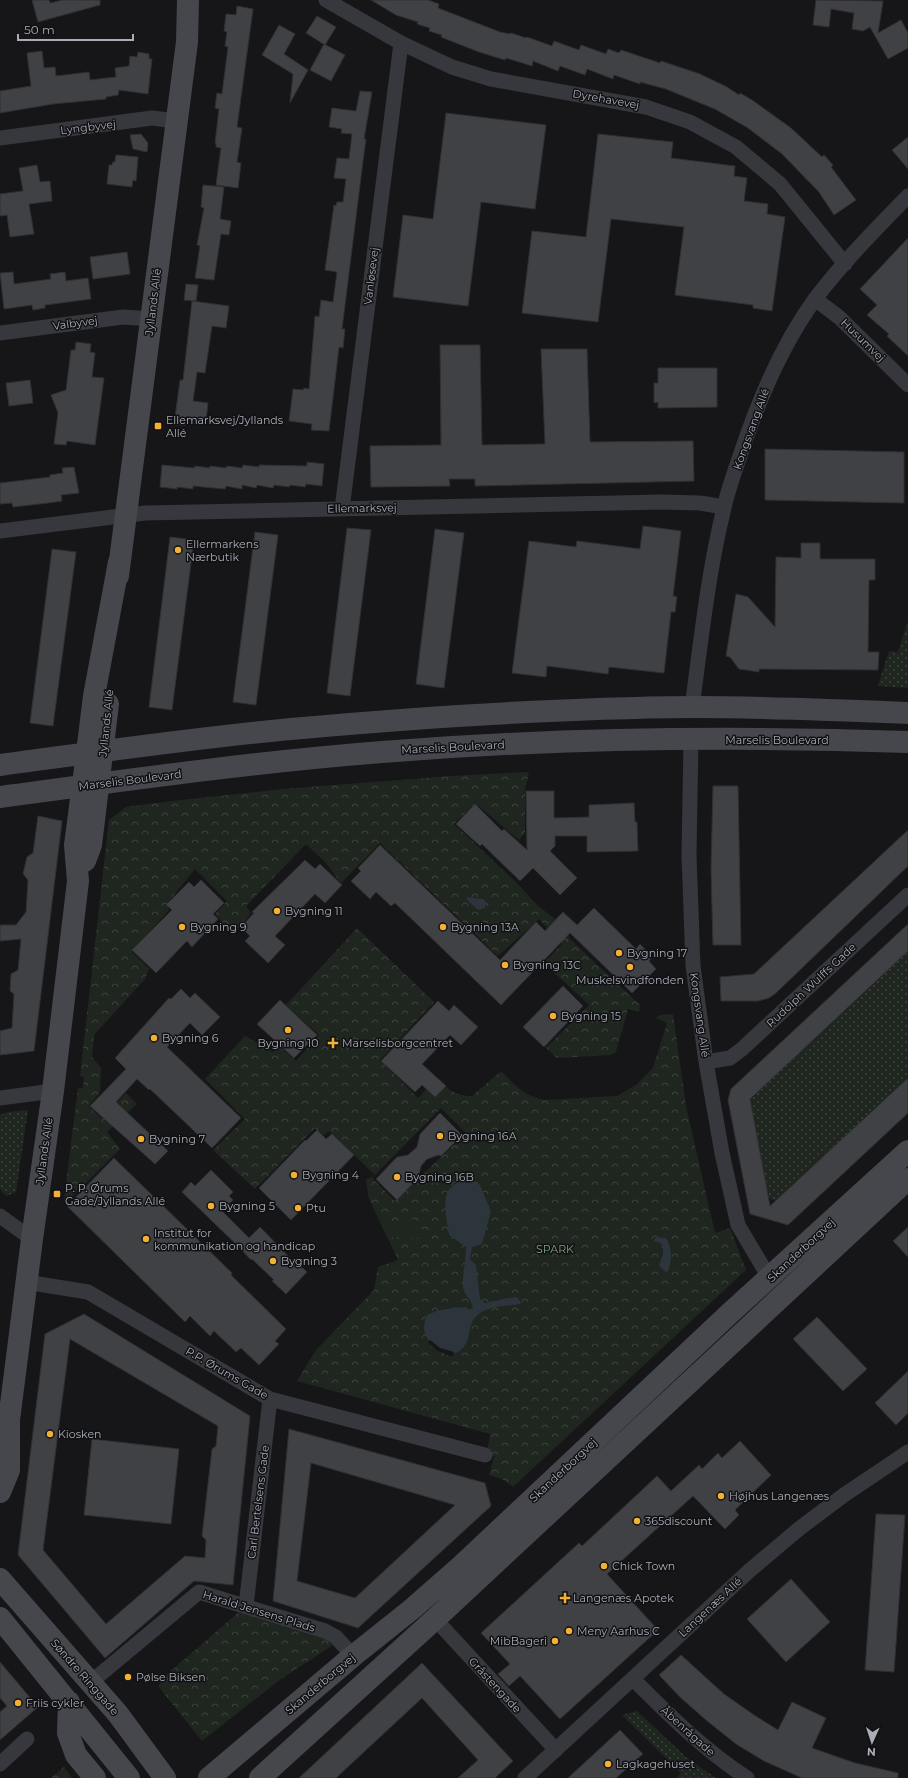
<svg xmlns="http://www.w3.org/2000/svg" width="908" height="1778" viewBox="0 0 908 1778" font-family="Montserrat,sans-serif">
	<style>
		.grass { fill: url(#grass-dots) }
		.park { fill: url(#park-crowns) }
		.pitch { fill: #1e261f }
		.water { fill: #2c353c }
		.pier { fill: #161618 }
		.building { fill: #404145; stroke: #303034; fill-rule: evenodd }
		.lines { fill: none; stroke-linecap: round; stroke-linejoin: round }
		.street { stroke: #37383d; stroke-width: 15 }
		.secondary { stroke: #45474d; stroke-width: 22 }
		.poi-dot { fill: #f2b134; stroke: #111113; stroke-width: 1.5 }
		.labels { text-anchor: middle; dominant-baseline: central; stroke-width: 3; stroke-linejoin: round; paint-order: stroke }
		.street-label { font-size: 11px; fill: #a8adb8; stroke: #111113 }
		.poi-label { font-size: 11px; fill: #a8adb8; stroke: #111113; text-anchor: start }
		.park-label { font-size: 11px; fill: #7fa381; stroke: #111113 }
	</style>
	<defs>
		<pattern id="grass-dots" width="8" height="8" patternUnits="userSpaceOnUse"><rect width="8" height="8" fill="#1e261f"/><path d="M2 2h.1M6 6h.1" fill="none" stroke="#3c433d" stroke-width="1.8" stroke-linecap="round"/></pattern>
		<pattern id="park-crowns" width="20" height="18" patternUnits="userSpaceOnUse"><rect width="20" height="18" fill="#1e261f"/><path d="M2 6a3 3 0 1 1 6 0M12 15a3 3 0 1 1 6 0" fill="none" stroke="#3c433d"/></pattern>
	</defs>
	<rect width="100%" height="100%" fill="#161618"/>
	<path class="grass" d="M908 621V688L878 686 889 651 898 652Z
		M908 951V1078L776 1201 768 1198 750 1099Z
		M28 1110 16 1192 6 1196 0 1189V1115L8 1112Z
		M637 1711 687 1758 716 1778H676L681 1773 622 1715Z"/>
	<path class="park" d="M529 772 525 791V833L519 840 475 803 454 824 515 881 537 905 569 930V938L640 1005 639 1012 628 1009 616 1052 611 1055 557 1058 546 1048 589 1005 544 963 562 944 539 919 498 956 380 843 341 883 326 863 306 844 246 906 251 913 233 935 215 914 227 901 195 869 166 905 169 910 132 952 149 969 145 979 94 1035 92 1057 101 1068 100 1092 89 1106 102 1119 126 1093 137 1104 107 1132 120 1149 67 1202 64 1200 78 1088H83L84 1077 80 1076 109 820 126 807 172 801 283 789 451 776Z
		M357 928 434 1002 380 1060 418 1098 437 1078C449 1090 455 1096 472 1096L501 1071C516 1086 524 1096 545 1100L617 1096 636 1085 653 1068 667 1023 656 1018 660 1015 673 1014 686 1106 715 1233 730 1228 746 1270 513 1487 502 1479 489 1475 494 1456 487 1453 490 1434 297 1381 316 1350 374 1290 378 1267 398 1260 369 1199 366 1180 374 1175 372 1178 395 1201 466 1133 441 1108 375 1175 329 1131 323 1136 315 1128 255 1189 213 1150 245 1119 205 1079 245 1036 273 1052 279 1046 296 1061 319 1035 286 1005Z
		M240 1611 326 1639 333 1645 281 1679 202 1741 158 1686 164 1677Z
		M64 1767 72 1778H51Z"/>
	<path class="pitch" d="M409 1218 417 1221 422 1225 421 1234 417 1238 389 1237 381 1225Z"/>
	<path class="water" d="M466 897 483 899 487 903 485 908 478 910 469 902Z
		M470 1180 480 1185 491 1211 482 1244 472 1247 470 1259 476 1265 480 1299 485 1303 515 1297 518 1298 521 1303 520 1304C508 1306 491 1306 480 1313 463 1324 476 1347 453 1354 434 1347 417 1338 427 1315 439 1309 452 1308 466 1307L469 1310 473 1308C472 1300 465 1296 463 1288 462 1274 466 1261 466 1247L449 1235C445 1210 437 1183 470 1180Z
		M657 1237 666 1238C673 1248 672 1263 667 1273L659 1266C661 1257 666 1252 661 1243L653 1241Z"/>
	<path class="pier" d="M430 1340 440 1348 454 1352 453 1356H450L436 1350 428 1342Z"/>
	<path class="building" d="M32 0H49L50 3 63 0H100V5L38 22Z
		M371 0H428L439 4 438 8 500 32 510 34 511 33 526 38 527 37 552 46 554 41 579 50 581 45 606 54 608 49 619 53 621 50 660 63 661 61 700 74 727 87 739 95 740 93 752 100 791 128 822 157 824 155 833 165 831 167 856 200 834 215 819 192 782 154 748 128 715 109 700 103 666 89 640 82V84L614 75 613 79 587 69 585 75 560 66 558 71 533 61 532 66 506 58 505 60 479 52 441 37 442 35 429 31 430 28 417 24 418 22 396 15Z
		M816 0 883 1 878 33 901 20 908 33V48L888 59 870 27 863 31 852 29 854 13 831 9 829 27 813 25Z
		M237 6 253 9 237 127 242 128 237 162 241 163 238 188 216 185 221 148 216 147V143H215L219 109 215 108 217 93 222 94 228 47 225 46 227 32 224 31 226 14 236 15Z
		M317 16 336 27 325 45 306 33Z
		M279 25 295 34 284 54 308 70 290 103 293 74 262 55Z
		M324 44 345 55 331 81 310 70Z
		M42 51 44 68 55 67 56 76 89 72 90 80 116 77 115 68 129 66 130 56 137 57 138 52 149 54V59H152L148 94 119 90 118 95 106 97V99L53 104 0 113V91L31 86 27 53Z
		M360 91 372 92 364 139H366L363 161 342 329H345L343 348 339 347 329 431 311 430 312 424 289 421 293 389 303 390 304 388 309 389 315 316 319 317 321 300 333 302 337 272 325 270 334 205 336 206 337 202H343L346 179 334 178 337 158 349 159 352 134 341 133 342 129 329 127 332 108 356 111Z
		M446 113 546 125 535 209 481 202 468 306 393 297 403 215 433 219Z
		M141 134 148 143 147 152 133 149 130 135Z
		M598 134 673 142 671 158 735 166 734 176 747 178 744 201 768 204 767 214 785 217 772 311 753 308V305L675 295 684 227 611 219 598 322 522 313 532 231 586 237Z
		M908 137V169L892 150Z
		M116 155 138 157 136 181 133 180 132 187 107 184 109 165H112L113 162H115Z
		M37 165 40 182 50 181 52 201 29 204 34 234 10 237 7 215 0 216V194L23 191 19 168Z
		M203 185 224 187 220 219 231 221 229 235 221 234 214 280 195 278 200 246 197 245 204 208 201 207Z
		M908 238V356L887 336 889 334 867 315 877 305 860 289Z
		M127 252 130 274 93 279 90 257Z
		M13 272 14 284 51 279 50 274 65 272 66 281 88 278 91 299 45 305V308L33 310 32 305 4 309 0 273Z
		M186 284 198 285 196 301 184 300Z
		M192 301 229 306 226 328 212 326 205 373 197 372 193 401 208 403 206 420 186 417V425H174L180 380H183Z
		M76 342 91 344 90 352 95 353 92 377 104 378 95 445 67 441 66 445 54 444 58 413 51 395 66 390 71 350H75Z
		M440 345H480L482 445 545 444 541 349H587L590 442 693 441 694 481 475 486V479H449L450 486 371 487 370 446 441 445Z
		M658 368H717V407L658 408V402L654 403V383H658Z
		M30 380 33 403 9 406 6 383Z
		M765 449 904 452V503L765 500Z
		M307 462 324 464 322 486 306 484 305 487 290 485 289 487 274 485 273 488 257 485 256 488 242 485V489L226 486 225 489 193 486V489L177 487V489L160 487 162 465 194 468 195 466 210 468V466L226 468 227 466 242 468 243 465 259 467V465L307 466Z
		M74 467 79 493 61 495 62 501 48 503 13 507 12 503 0 504V483L50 477V475L63 473 62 468Z
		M643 526 681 531 673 596 677 597 676 604 675 612H671L664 673 609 667 608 674 547 666 546 677 512 673 529 541 576 547 577 541 640 549Z
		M347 528 371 530 350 696 327 693Z
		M435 529 464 533 444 688 416 684Z
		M255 532 278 535 256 705 233 702Z
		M170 537 194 540 172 710 149 707Z
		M801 543H820V559H875V580H869L868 652H879L878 670 759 669V672L739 669 730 657 726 656 736 594 748 597 775 627 776 557 801 558Z
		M52 549 76 552 53 726 30 723Z
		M713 786H738L741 945H713L711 870Z
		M526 791H554V818L589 817V805L634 803 635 822H637L638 851 587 852V836H555V846L550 851 577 878 560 895 533 868 520 881 482 844 480 846 456 824 475 804 502 831 504 829 527 850Z
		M38 816 62 821 34 1051 0 1055V1031L12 1028 14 994 10 991 11 974 18 970 21 939 0 941V925H16L26 912 28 880 23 874 27 857 33 853Z
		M908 830V866L776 993 769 998 758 1001H721L720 977 754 974Z
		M380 845 500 960 536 922 545 931 563 912 577 925 594 908 636 949 640 944 652 957 649 961 656 969 632 993 570 933 501 1005 395 903 391 906 376 892 370 899 351 881 361 871 358 868Z
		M305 860 315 869 320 864 342 885 325 903 315 894 275 936 285 945 268 963 245 941 250 936 241 927 254 913 252 912Z
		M201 880 224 903 213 914 218 919 192 947 187 941 156 973 132 950 172 910 166 905 189 882 194 887Z
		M908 924V951L750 1099 770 1206 908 1078V1113L788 1225 750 1214 728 1100 731 1089Z
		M563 986 583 1006 544 1047 523 1027Z
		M181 989 190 998 195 993 220 1017 202 1035 190 1023 167 1047 241 1118 212 1148 150 1089 149 1090 137 1079 116 1102 168 1151 155 1164 90 1106 126 1069 115 1058 169 998 171 999Z
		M280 1000 317 1035 294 1058 257 1024Z
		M438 1001 449 1011 454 1005 478 1027 461 1045 450 1035 422 1064 446 1086 435 1097 422 1085 415 1092 381 1061Z
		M440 1113 462 1135 441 1156 439 1155 427 1159 421 1166 418 1178 397 1200 376 1179 397 1157 408 1155 417 1147 420 1134Z
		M317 1130 326 1139 332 1134 354 1155 291 1220 259 1188 305 1140 306 1141Z
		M114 1158 232 1273 231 1275 286 1329 275 1341 279 1344 259 1365 241 1348 236 1352 214 1331 210 1336 190 1316 185 1322 67 1206Z
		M211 1170 233 1192 229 1196 233 1200 222 1211 249 1238 260 1227 293 1261 294 1260 307 1272 286 1294 272 1281 274 1280 252 1259 251 1260 240 1248 182 1192 191 1182 195 1186Z
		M908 1227V1257L893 1241Z
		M84 1314 250 1416 233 1585 194 1581 105 1658 18 1555 45 1334ZM70 1339 218 1426 216 1446 212 1449 202 1536 206 1540 205 1558 185 1556 106 1624 43 1550Z
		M817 1317 867 1369 843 1391 793 1339Z
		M908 1371V1413L896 1425 875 1403Z
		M289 1429 485 1483 491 1506 358 1628 273 1601ZM311 1463 455 1505 355 1598 297 1581Z
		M92 1439 179 1449 171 1524 84 1515Z
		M740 1441 771 1475 735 1510 739 1515 725 1529 693 1496 607 1574 658 1630 560 1719 520 1676 509 1686 498 1674 510 1664 481 1633 579 1543 582 1546 657 1476 671 1491 699 1465 702 1469 718 1453 722 1458Z
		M876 1514 905 1515 894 1672 865 1670Z
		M791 1579 830 1622 786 1662 747 1619Z
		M681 1655 724 1694 754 1715 778 1730 792 1702 826 1718 812 1748 855 1763 898 1773V1778H802L764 1761 736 1744 706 1720 681 1698 659 1675Z
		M0 1662 38 1707 0 1740V1712L7 1706 0 1698Z
		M422 1663 513 1761 495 1778H458L478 1760 422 1698 336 1778H299Z
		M620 1730 643 1754 616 1778H568Z"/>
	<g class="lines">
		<path class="street" d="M326 0 401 43 452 67 491 79 646 107 690 122 736 147 780 184 845 264
			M0 138 152 118 176 121
			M815 299 840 318 908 385
			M0 333 123 317 151 319
			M342 509 401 43
			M0 531 145 513 662 502 700 503 724 507
			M692 707C701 641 708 573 724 508 728 490 734 473 740 456 758 401 781 346 815 299 843 262 876 229 908 196
			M691 740 689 855 693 966 706 1062 722 1153 738 1225 770 1279
			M706 1062 730 1058 742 1049 908 895
			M0 1098 53 1091
			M0 1216 32 1239
			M26 1282 88 1292 270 1399 485 1455
			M246 1606 270 1399
			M435 1619 556 1750
			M633 1679C670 1716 703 1749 747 1778
			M91 1682 199 1592 325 1631 336 1637 353 1656
			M0 1764 27 1739
			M525 1778 749 1571 800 1528 844 1495 908 1452"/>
		<path class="secondary" d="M118 576 187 42 188 0
			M0 765C97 752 194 738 291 729 424 717 559 708 693 707 765 707 836 710 908 713
			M0 797C127 780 254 762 382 752 556 738 733 736 908 742
			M85 861 91 845 108 704
			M0 1492 9 1470V1420L32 1239 53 1091 78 881 75 845 87 753 94 696 119 562
			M0 1579 118 1714 165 1778
			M0 1618 129 1778
			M69 1702 68 1733 76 1755 95 1778
			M209 1778 353 1656 412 1609 461 1566 729 1314 908 1151
			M260 1778 435 1619 908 1179"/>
	</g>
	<g class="poi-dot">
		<rect x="154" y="422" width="8" height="8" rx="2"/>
		<circle cx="178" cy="550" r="4"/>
		<circle cx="277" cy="911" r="4"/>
		<circle cx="182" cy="927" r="4"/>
		<circle cx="443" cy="927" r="4"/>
		<circle cx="619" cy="953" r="4"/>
		<circle cx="505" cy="965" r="4"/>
		<circle cx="630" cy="967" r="4"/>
		<circle cx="553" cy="1016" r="4"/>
		<circle cx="288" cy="1030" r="4"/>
		<circle cx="154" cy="1038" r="4"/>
		<path d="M331 1037h4v4h4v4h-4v4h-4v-4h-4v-4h4z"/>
		<circle cx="440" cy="1136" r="4"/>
		<circle cx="141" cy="1139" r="4"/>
		<circle cx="294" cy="1175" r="4"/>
		<circle cx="397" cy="1177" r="4"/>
		<rect x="53" y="1190" width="8" height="8" rx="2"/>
		<circle cx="211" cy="1206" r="4"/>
		<circle cx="298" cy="1208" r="4"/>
		<circle cx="146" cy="1239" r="4"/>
		<circle cx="273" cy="1261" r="4"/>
		<circle cx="50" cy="1434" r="4"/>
		<circle cx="721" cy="1496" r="4"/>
		<circle cx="637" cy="1521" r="4"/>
		<circle cx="604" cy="1566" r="4"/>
		<path d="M563 1592h4v4h4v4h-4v4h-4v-4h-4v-4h4z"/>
		<circle cx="569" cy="1631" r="4"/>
		<circle cx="555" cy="1641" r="4"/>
		<circle cx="128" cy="1677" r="4"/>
		<circle cx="18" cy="1703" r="4"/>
		<circle cx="608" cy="1764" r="4"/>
	</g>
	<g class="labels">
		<g class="street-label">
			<text transform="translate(606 99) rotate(10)">Dyrehavevej</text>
			<text transform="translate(88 127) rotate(-7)">Lyngbyvej</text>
			<text transform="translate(371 276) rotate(-83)">Vanløsevej</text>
			<text transform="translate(153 302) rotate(-83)">Jyllands Allé</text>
			<text transform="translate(75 323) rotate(-8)">Valbyvej</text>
			<text transform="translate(863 340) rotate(44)">Husumvej</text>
			<text transform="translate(751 429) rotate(-70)">Kongsvang Allé</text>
			<text transform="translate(362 508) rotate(-1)">Ellemarksvej</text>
			<text transform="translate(106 723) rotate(-84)">Jyllands Allé</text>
			<text x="777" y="740">Marselis Boulevard</text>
			<text transform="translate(453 747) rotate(-3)">Marselis Boulevard</text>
			<text transform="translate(130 780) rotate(-7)">Marselis Boulevard</text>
			<text transform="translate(811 985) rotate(-43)">Rudolph Wulffs Gade</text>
			<text transform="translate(700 1015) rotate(82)">Kongsvang Allé</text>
			<text transform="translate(44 1151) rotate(-82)">Jyllands Allé</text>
			<text transform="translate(801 1250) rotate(-43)">Skanderborgvej</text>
			<text transform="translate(227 1373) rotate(30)">P.P. Ørums Gade</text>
			<text transform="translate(563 1470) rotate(-43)">Skanderborgvej</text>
			<text transform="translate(258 1502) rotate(-83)">Carl Bertelsens Gade</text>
			<text transform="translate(710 1607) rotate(-43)">Langenæs Allé</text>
			<text transform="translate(259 1611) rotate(17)">Harald Jensens Plads</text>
			<text transform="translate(85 1677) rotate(49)">Søndre Ringgade</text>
			<text transform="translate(320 1684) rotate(-40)">Skanderborgvej</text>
			<text transform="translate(495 1685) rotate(47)">Gråstengade</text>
			<text transform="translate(688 1731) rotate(42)">Åbenrågade</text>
		</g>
		<g class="poi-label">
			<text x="166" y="420">Ellemarksvej/Jyllands<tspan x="166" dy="13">Allé</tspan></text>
			<text x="186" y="544">Ellermarkens<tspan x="186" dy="13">Nærbutik</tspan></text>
			<text x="285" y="911">Bygning 11</text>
			<text x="190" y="927">Bygning 9</text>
			<text x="451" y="927">Bygning 13A</text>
			<text x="627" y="953">Bygning 17</text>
			<text x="513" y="965">Bygning 13C</text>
			<text x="630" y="980" text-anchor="middle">Muskelsvindfonden</text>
			<text x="561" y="1016">Bygning 15</text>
			<text x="162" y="1038">Bygning 6</text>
			<text x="288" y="1043" text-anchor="middle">Bygning 10</text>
			<text x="342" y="1043">Marselisborgcentret</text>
			<text x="448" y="1136">Bygning 16A</text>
			<text x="149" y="1139">Bygning 7</text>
			<text x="302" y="1175">Bygning 4</text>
			<text x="405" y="1177">Bygning 16B</text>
			<text x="65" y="1188">P. P. Ørums<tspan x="65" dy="13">Gade/Jyllands Allé</tspan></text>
			<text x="219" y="1206">Bygning 5</text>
			<text x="306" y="1208">Ptu</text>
			<text x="154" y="1233">Institut for<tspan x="154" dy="13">kommunikation og handicap</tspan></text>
			<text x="281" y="1261">Bygning 3</text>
			<text x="58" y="1434">Kiosken</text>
			<text x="729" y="1496">Højhus Langenæs</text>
			<text x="645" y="1521">365discount</text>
			<text x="612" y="1566">Chick Town</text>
			<text x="573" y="1598">Langenæs Apotek</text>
			<text x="577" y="1631">Meny Aarhus C</text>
			<text x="547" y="1641" text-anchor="end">MibBageri</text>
			<text x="136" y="1677">Pølse Biksen</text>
			<text x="26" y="1703">Friis cykler</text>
			<text x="616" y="1764">Lagkagehuset</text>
		</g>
		<g class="park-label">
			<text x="555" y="1249">SPARK</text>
		</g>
	</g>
	<g transform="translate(872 1742) rotate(183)" stroke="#111113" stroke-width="3" paint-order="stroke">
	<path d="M0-3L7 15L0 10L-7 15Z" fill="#a8adb8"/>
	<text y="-6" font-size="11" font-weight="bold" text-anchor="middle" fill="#a8adb8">N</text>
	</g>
	<path d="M18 34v6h115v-6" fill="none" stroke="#a8adb8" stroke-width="2"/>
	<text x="24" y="34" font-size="12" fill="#a8adb8" stroke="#111113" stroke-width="3" paint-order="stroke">50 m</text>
</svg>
